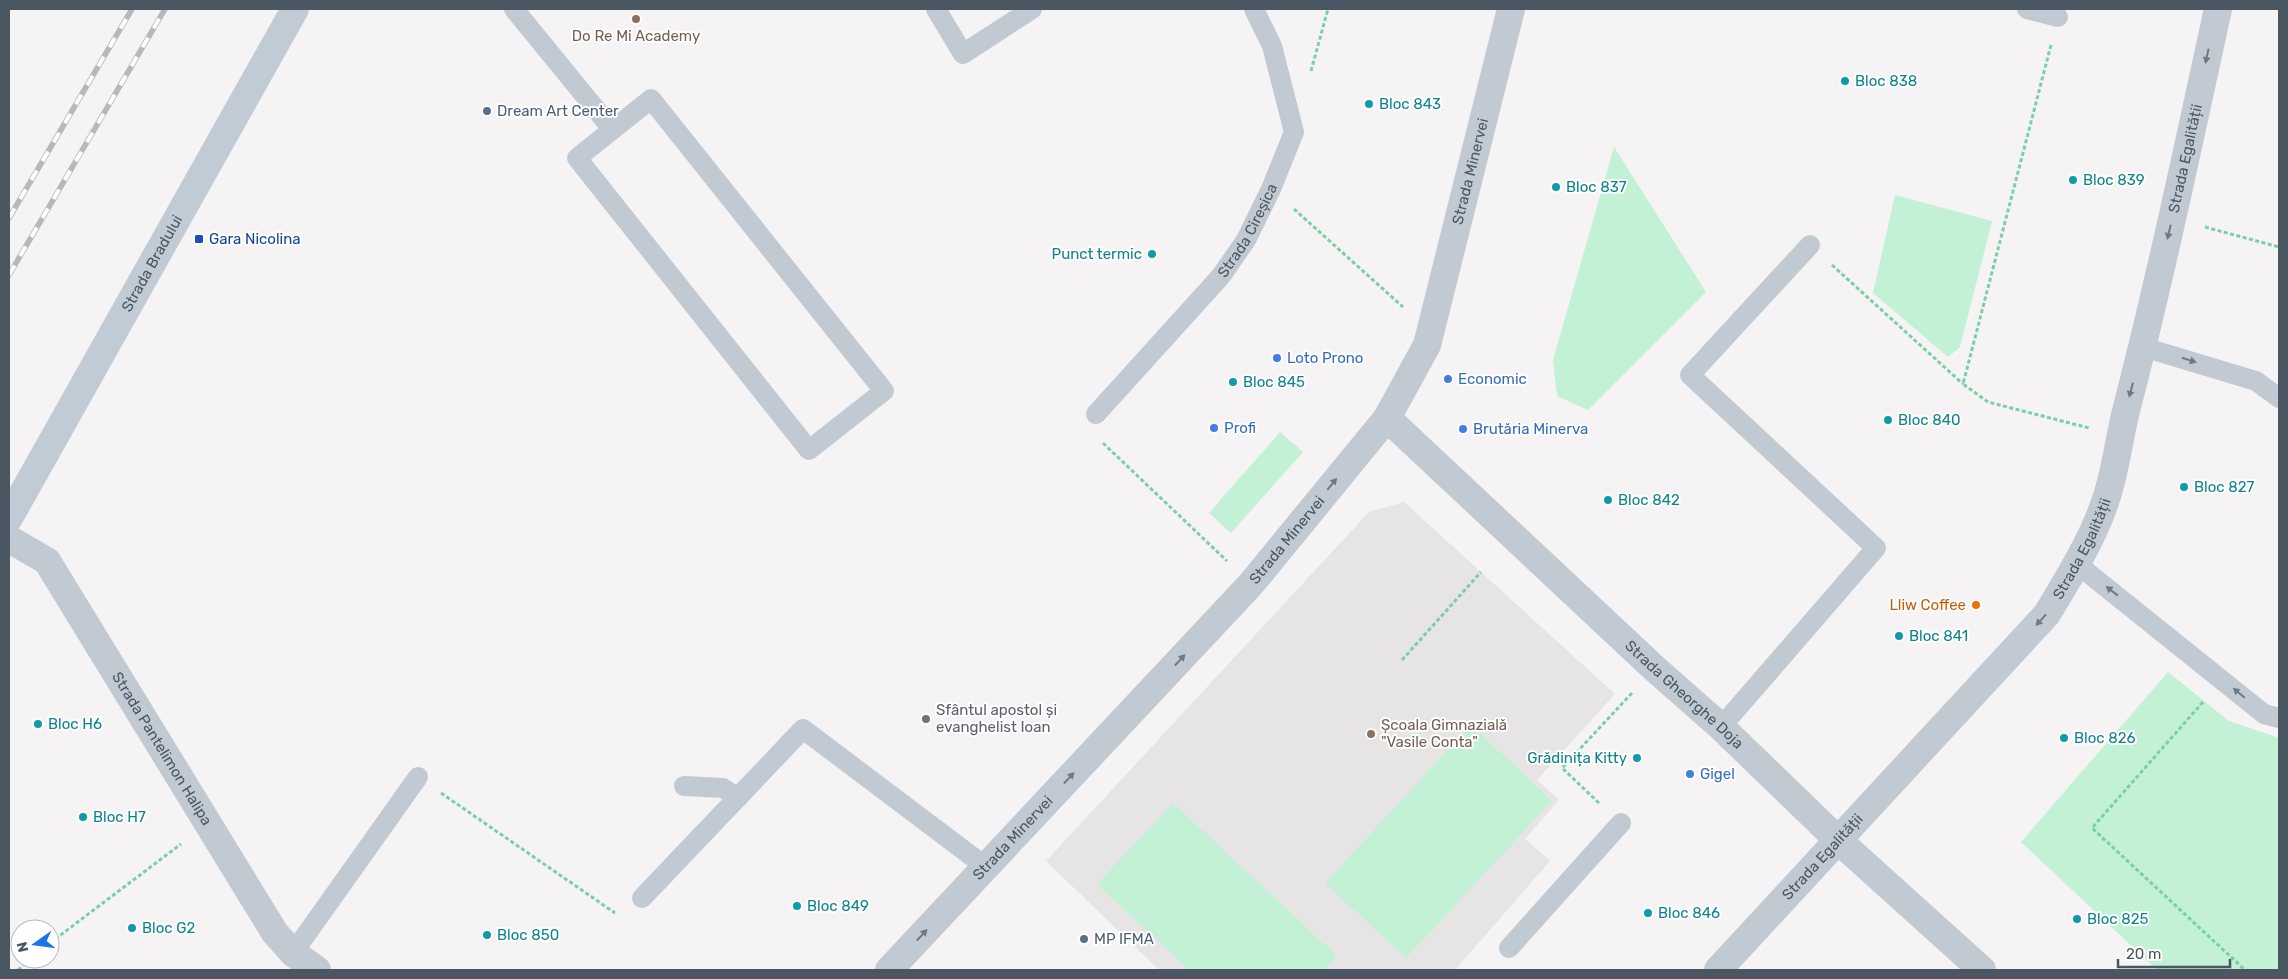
<svg xmlns="http://www.w3.org/2000/svg" width="2288" height="979" viewBox="0 0 2288 979" font-family="Rubik,sans-serif">
	<style>
		.education { fill: #e6e4e5 }
		.green { fill: #c3f1d5 }
		.lines { fill: none; stroke-linecap: round; stroke-linejoin: round }
		.path { stroke: #7ad0a6; stroke-width: 3; stroke-dasharray: 4 2.5; stroke-linecap: butt }
		.lane { stroke: #c1cad2; stroke-width: 20 }
		.street { stroke: #c1cad2; stroke-width: 28 }
		.secondary { stroke: #c1cbd6; stroke-width: 28 }
		.rail-casing { stroke: #b5b8bd; stroke-width: 5.5 }
		.rail { stroke: #fff; stroke-width: 4; stroke-dasharray: 11; stroke-linecap: butt }
		.oneway { fill: #6e7983 }
		.education-dot { fill: #8d6e63; stroke: #fff; stroke-width: 2 }
		.culture-dot { fill: #0f9aa8; stroke: #fff; stroke-width: 2 }
		.service-dot { fill: #5c6f8a; stroke: #fff; stroke-width: 2 }
		.transit-dot { fill: #1a4fb4; stroke: #fff; stroke-width: 2 }
		.shop-dot { fill: #3f7fe0; stroke: #fff; stroke-width: 2 }
		.food-dot { fill: #e8710a; stroke: #fff; stroke-width: 2 }
		.worship-dot { fill: #6b7280; stroke: #fff; stroke-width: 2 }
		.labels { text-anchor: middle; dominant-baseline: central; stroke-width: 4; stroke-linejoin: round; paint-order: stroke }
		.education-label { font-size: 15px; fill: #785e54; stroke: #fff }
		.culture-label { font-size: 15px; fill: #0d838f; stroke: #fff; text-anchor: start }
		.service-label { font-size: 15px; fill: #4e5e75; stroke: #fff; text-anchor: start }
		.street-label { font-size: 15px; fill: #4a5661; stroke: #fff }
		.transit-label { font-size: 15px; fill: #164399; stroke: #fff; text-anchor: start }
		.shop-label { font-size: 15px; fill: #366cbe; stroke: #fff; text-anchor: start }
		.food-label { font-size: 15px; fill: #c56008; stroke: #fff; text-anchor: end }
		.worship-label { font-size: 15px; fill: #5b616d; stroke: #fff; text-anchor: start }
	</style>
	<rect width="100%" height="100%" fill="#f5f3f3"/>
	<path class="education" d="M1404 502 1615 694 1537 780 1559 800 1525 839 1550 861 1455 970H1159L1046 861 1369 512Z"/>
	<path class="green" d="M1614 147 1706 292 1588 410 1557 396 1553 360Z
		M1895 195 1992 221 1960 347 1948 357 1873 293Z
		M1280 432 1303 452 1231 533 1209 513Z
		M2168 672 2229 721 2279 738V970H2157L2021 842Z
		M1471 725 1552 801 1406 958 1325 883Z
		M1173 803 1337 956 1323 970H1189L1097 884Z"/>
	<g class="lines">
		<path class="path" d="M2051 45 1963 384 1988 402 2089 428
			M1311 71 1328 9
			M1294 209 1403 307
			M2205 227 2279 247
			M1832 265 1963 384
			M1103 443 1227 561
			M1402 660 1481 572
			M2203 702 2092 828 2245 970
			M441 793 615 913
			M1599 803 1562 768 1632 693
			M50 943 181 844
			M18 970 30 959"/>
		<g class="lane">
			<path d="M514 9 612 129"/>
			<path d="M936 9 963 54 1032 9"/>
			<path d="M2027 9 2058 17"/>
			<path d="M651 99 884 391 809 450 577 158Z"/>
			<path d="M2143 347 2256 381 2279 398"/>
			<path id="s1" d="M1096 414 1221 276 1246 240 1271 189 1294 132 1272 46 1254 9"/>
			<path d="M2077 564 2264 714 2279 718"/>
			<path d="M1721 727 1876 548 1690 375 1810 245"/>
			<path d="M684 786 723 788 738 798"/>
			<path d="M642 898 803 729 986 867"/>
			<path d="M1509 948 1621 823"/>
			<path d="M293 953 418 777"/>
		</g>
		<g class="street">
			<path id="s2" d="M1387 418 1654 668 1721 727 1839 841 1982 970"/>
			<path id="s3" d="M9 539 47 561 275 933 293 953 317 970"/>
			<path id="s4" d="M889 970 1251 584 1387 418 1427 345 1511 9"/>
			<path id="s5" d="M1718 970 2047 614C2068 579 2094 537 2106 499 2116 470 2119 437 2127 407 2161 275 2189 142 2218 9"/>
		</g>
		<path class="secondary" id="s6" d="M9 518 295 9"/>
		<g class="rail-casing">
			<path id="rail" d="M9 218 132 9
				M9 275 165 9"/>
		</g>
		<use href="#rail" class="rail"/>
	</g>
	<defs><path id="oneway-solid" d="M-6-.8H1V-3.2L6.5 0L1 3.2V.8H-6Z" transform="scale(1.25)"/></defs>
	<g class="oneway">
		<use href="#oneway-solid" transform="translate(2207 56) rotate(102)"/>
		<use href="#oneway-solid" transform="translate(2169 232) rotate(103)"/>
		<use href="#oneway-solid" transform="translate(2189 360) rotate(17)"/>
		<use href="#oneway-solid" transform="translate(2131 390) rotate(105)"/>
		<use href="#oneway-solid" transform="translate(1332 484) rotate(-51)"/>
		<use href="#oneway-solid" transform="translate(2112 591) rotate(-142)"/>
		<use href="#oneway-solid" transform="translate(2041 620) rotate(132)"/>
		<use href="#oneway-solid" transform="translate(1180 660) rotate(-47)"/>
		<use href="#oneway-solid" transform="translate(2239 693) rotate(-140)"/>
		<use href="#oneway-solid" transform="translate(1069 778) rotate(-47)"/>
		<use href="#oneway-solid" transform="translate(922 935) rotate(-47)"/>
	</g>
	<g class="education-dot">
		<circle cx="636" cy="19" r="5"/>
		<circle cx="1371" cy="734" r="5"/>
	</g>
	<g class="culture-dot">
		<circle cx="1845" cy="81" r="5"/>
		<circle cx="1369" cy="104" r="5"/>
		<circle cx="2073" cy="180" r="5"/>
		<circle cx="1556" cy="187" r="5"/>
		<circle cx="1152" cy="254" r="5"/>
		<circle cx="1233" cy="382" r="5"/>
		<circle cx="1888" cy="420" r="5"/>
		<circle cx="2184" cy="487" r="5"/>
		<circle cx="1608" cy="500" r="5"/>
		<circle cx="1899" cy="636" r="5"/>
		<circle cx="38" cy="724" r="5"/>
		<circle cx="2064" cy="738" r="5"/>
		<circle cx="1637" cy="758" r="5"/>
		<circle cx="83" cy="817" r="5"/>
		<circle cx="797" cy="906" r="5"/>
		<circle cx="1648" cy="913" r="5"/>
		<circle cx="2077" cy="919" r="5"/>
		<circle cx="132" cy="928" r="5"/>
		<circle cx="487" cy="935" r="5"/>
	</g>
	<g class="service-dot">
		<circle cx="487" cy="111" r="5"/>
		<circle cx="1084" cy="939" r="5"/>
	</g>
	<rect class="transit-dot" x="194" y="234" width="10" height="10" rx="2.5"/>
	<g class="shop-dot">
		<circle cx="1277" cy="358" r="5"/>
		<circle cx="1448" cy="379" r="5"/>
		<circle cx="1214" cy="428" r="5"/>
		<circle cx="1463" cy="429" r="5"/>
		<circle cx="1690" cy="774" r="5"/>
	</g>
	<circle class="food-dot" cx="1976" cy="605" r="5"/>
	<circle class="worship-dot" cx="926" cy="719" r="5"/>
	<g class="labels">
		<g class="education-label">
			<text x="636" y="36">Do Re Mi Academy</text>
			<text x="1381" y="725" text-anchor="start">Școala Gimnazială<tspan x="1381" dy="17">"Vasile Conta"</tspan></text>
		</g>
		<g class="culture-label">
			<text x="1855" y="81">Bloc 838</text>
			<text x="1379" y="104">Bloc 843</text>
			<text x="2083" y="180">Bloc 839</text>
			<text x="1566" y="187">Bloc 837</text>
			<text x="1142" y="254" text-anchor="end">Punct termic</text>
			<text x="1243" y="382">Bloc 845</text>
			<text x="1898" y="420">Bloc 840</text>
			<text x="2194" y="487">Bloc 827</text>
			<text x="1618" y="500">Bloc 842</text>
			<text x="1909" y="636">Bloc 841</text>
			<text x="48" y="724">Bloc H6</text>
			<text x="2074" y="738">Bloc 826</text>
			<text x="1627" y="758" text-anchor="end">Grădinița Kitty</text>
			<text x="93" y="817">Bloc H7</text>
			<text x="807" y="906">Bloc 849</text>
			<text x="1658" y="913">Bloc 846</text>
			<text x="2087" y="919">Bloc 825</text>
			<text x="142" y="928">Bloc G2</text>
			<text x="497" y="935">Bloc 850</text>
		</g>
		<g class="service-label">
			<text x="497" y="111">Dream Art Center</text>
			<text x="1094" y="939">MP IFMA</text>
		</g>
		<g class="street-label">
			<text stroke="none"><textPath href="#s5" startOffset="964">Strada Egalității</textPath></text>
			<text stroke="none"><textPath href="#s4" startOffset="1006">Strada Minervei</textPath></text>
			<text stroke="none"><textPath href="#s1" startOffset="239">Strada Cireșica</textPath></text>
			<text stroke="none"><textPath href="#s6" startOffset="292">Strada Bradului</textPath></text>
			<text stroke="none"><textPath href="#s4" startOffset="586">Strada Minervei</textPath></text>
			<text stroke="none"><textPath href="#s5" startOffset="559">Strada Egalității</textPath></text>
			<text stroke="none"><textPath href="#s2" startOffset="406">Strada Gheorghe Doja</textPath></text>
			<text stroke="none"><textPath href="#s3" startOffset="264">Strada Pantelimon Halipa</textPath></text>
			<text stroke="none"><textPath href="#s4" startOffset="181">Strada Minervei</textPath></text>
			<text stroke="none"><textPath href="#s5" startOffset="154">Strada Egalității</textPath></text>
		</g>
		<g class="transit-label">
			<text x="209" y="239">Gara Nicolina</text>
		</g>
		<g class="shop-label">
			<text x="1287" y="358">Loto Prono</text>
			<text x="1458" y="379">Economic</text>
			<text x="1224" y="428">Profi</text>
			<text x="1473" y="429">Brutăria Minerva</text>
			<text x="1700" y="774">Gigel</text>
		</g>
		<g class="food-label">
			<text x="1966" y="605">Lliw Coffee</text>
		</g>
		<g class="worship-label">
			<text x="936" y="710">Sfântul apostol și<tspan x="936" dy="17">evanghelist Ioan</tspan></text>
		</g>
	</g>
	<rect width="2288" height="979" fill="none" stroke="#4a5661" stroke-width="20"/>
	<g transform="translate(35 944) rotate(256)"><circle r="24" fill="#ffffff" stroke="#b7bbc0"/>
	<path d="M0-4L9 19L0 12L-9 19Z" fill="#1a73e8"/>
	<text y="-8" font-size="14" font-weight="bold" text-anchor="middle" fill="#4a5661">N</text>
	</g>
	<path d="M2118 959v8h112v-8" fill="none" stroke="#4a5661" stroke-width="2.5"/>
	<text x="2126" y="959" font-size="15" fill="#4a5661" stroke="#ffffff" stroke-width="4" paint-order="stroke">20 m</text>
</svg>
